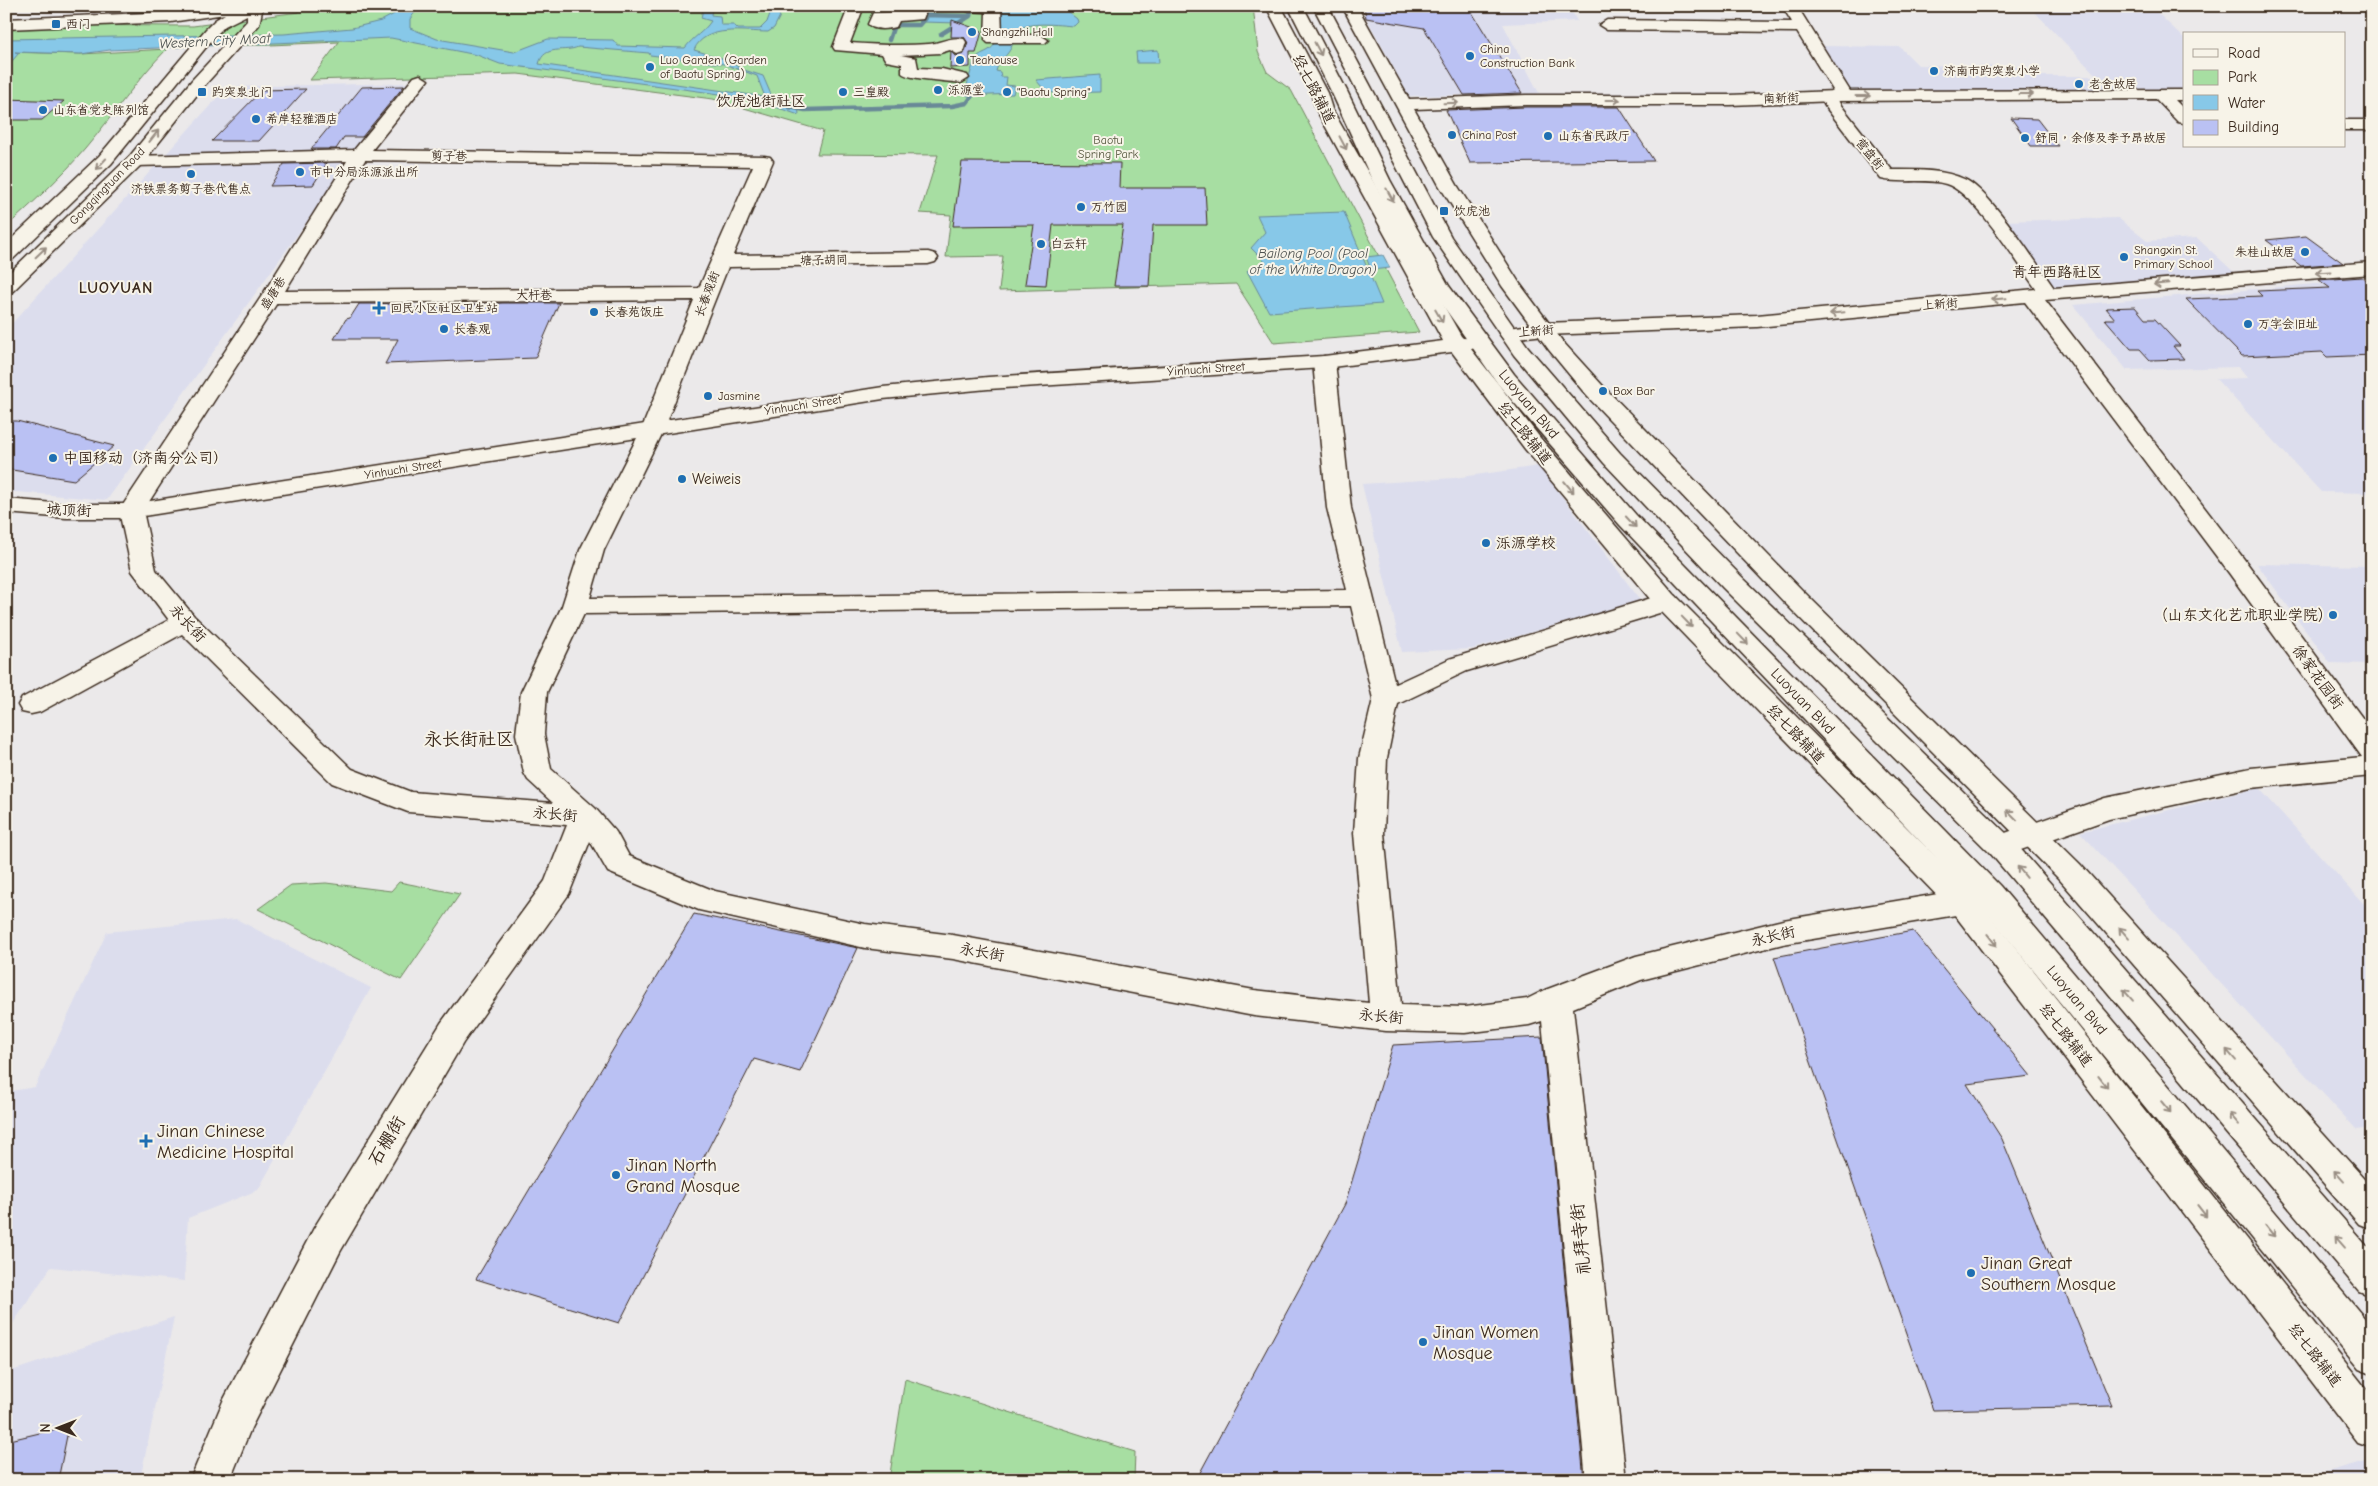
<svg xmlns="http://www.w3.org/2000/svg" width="2378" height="1486" viewBox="0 0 2378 1486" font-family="'Comic Neue','LXGW WenKai TC',sans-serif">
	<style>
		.built { fill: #dcdded }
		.green { fill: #a7dea2; stroke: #718460 }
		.water { fill: #87c8e8; stroke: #698997; fill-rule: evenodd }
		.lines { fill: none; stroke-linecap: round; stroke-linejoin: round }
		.stream { stroke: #698997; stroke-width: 4.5 }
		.building { fill: #bac1f3; stroke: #3b2a1e }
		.street-casing { stroke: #3b2a1e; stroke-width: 3 }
		.secondary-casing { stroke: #3b2a1e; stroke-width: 3 }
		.primary-casing { stroke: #3b2a1e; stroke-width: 3 }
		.street { fill: #f7f3e8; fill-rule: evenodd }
		.secondary { fill: #f7f3e8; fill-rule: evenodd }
		.primary { fill: #f7f3e8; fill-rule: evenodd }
		.oneway { stroke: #998e83 }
		.poi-dot { fill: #1f6fb2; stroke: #f7f3e8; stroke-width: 2 }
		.labels { text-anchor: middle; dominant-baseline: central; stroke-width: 4; stroke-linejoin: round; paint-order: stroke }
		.far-poi-label { font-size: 12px; fill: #3b2a1e; stroke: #f7f3e8; text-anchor: start }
		.far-street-label { font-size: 12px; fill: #3b2a1e; stroke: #f7f3e8 }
		.far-park-label { font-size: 12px; fill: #56573f; stroke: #f7f3e8 }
		.far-water-label { font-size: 14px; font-style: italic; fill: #4e5250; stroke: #f7f3e8 }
		.street-label { font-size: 15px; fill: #3b2a1e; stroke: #f7f3e8 }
		.far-quarter-label { font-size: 15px; fill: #3b2a1e; stroke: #f7f3e8 }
		.poi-label { font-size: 15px; fill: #3b2a1e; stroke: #f7f3e8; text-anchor: start }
		.far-district-label { font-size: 16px; font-weight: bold; letter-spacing: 1px; fill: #3b2a1e; stroke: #f7f3e8 }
		.quarter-label { font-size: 18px; fill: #3b2a1e; stroke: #f7f3e8 }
		.near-poi-label { font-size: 18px; fill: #3b2a1e; stroke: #f7f3e8; text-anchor: start }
		.near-street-label { font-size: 18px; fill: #3b2a1e; stroke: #f7f3e8 }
	</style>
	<rect width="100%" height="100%" fill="#ebe9ea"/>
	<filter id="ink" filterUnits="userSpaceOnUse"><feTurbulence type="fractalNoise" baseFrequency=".02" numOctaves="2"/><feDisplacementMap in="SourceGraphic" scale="10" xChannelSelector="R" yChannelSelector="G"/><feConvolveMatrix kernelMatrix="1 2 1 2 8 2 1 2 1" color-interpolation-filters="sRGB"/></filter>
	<g filter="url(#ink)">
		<path class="built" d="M1360 6H1569L1577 21 1503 24 1539 93 1409 96Z
			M2029 6H2150L2184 38V94L2099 91H1848L1820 46 1900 47 1918 65 2027 67 2039 76H2097Z
			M412 83 351 160 107 500 6 491V330L227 87Z
			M2118 218 2147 241 2197 238 2236 274 2054 289 2002 221Z
			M2372 279V493L2321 492 2216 379 2248 378 2239 367 2127 370 2073 305Z
			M1539 466 1641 601 1472 649 1402 652 1362 484 1454 478Z
			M2257 564 2372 566V664L2330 663Z
			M2259 788 2372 913V1127L2357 1130 2080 832Z
			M236 919 371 988 258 1190 188 1218 184 1281 51 1267 6 1334V1092L35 1087 107 932Z
			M174 1317 140 1480H6V1373Z
			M2372 1459V1480H2299Z"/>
		<path class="green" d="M301 6H1253L1258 52 1267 72 1291 90 1419 332 1274 343 1236 284 999 291 1003 256 946 257 951 215 920 213 938 155 817 154 823 131 713 99 518 74 310 80 339 42 270 45 6 47V25L193 26 299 12Z
			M167 49C136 80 113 116 85 149 61 177 34 202 6 227V52L81 54Z
			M399 882 460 894 401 980 258 909 291 885 326 883 391 891Z
			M905 1379 1135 1452 1134 1480H889Z"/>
		<path class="water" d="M409 6H426L415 12 410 19V28L437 39 514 52 548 39 613 40 618 46 685 48C693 37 704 32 711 21L701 18 703 9 699 6H716L712 8 711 15 720 16 721 25H734L738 29H760L767 22 771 11 777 12 780 16 774 28 768 32C745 32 705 24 694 50L728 60 741 69 763 76 772 97 798 104 799 115 761 102 727 95 500 64 477 55 391 38 110 50 81 54 15 52 19 53 6 68V39L284 34 352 28 381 21ZM578 47 649 53 650 55 724 64 757 76 765 97 539 64C544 44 565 53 578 47Z
			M1000 6H1061L1077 19 1078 22 1074 26C1057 25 1028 20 1014 32 1014 56 1001 54 996 71L1000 72 1001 77H1007L1006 85 1015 86 1013 94 968 96 965 94C965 91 974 59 976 58 981 52 990 52 994 45 1000 34 999 18 1000 6Z
			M923 15 970 16 958 23 923 22 925 18Z
			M1158 50 1159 63H1137L1136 52Z
			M1100 75V92L1053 93 1042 87 1036 80Z
			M1344 212 1382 304 1269 312 1247 271 1265 262 1251 248 1265 232 1257 215Z
			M1383 255 1390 268 1371 270 1366 257Z"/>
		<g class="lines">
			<path class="stream" d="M924 10 923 15 970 16 972 6
				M777 12 791 7
				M941 34 970 16
				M889 40 894 25H919L925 18 923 15
				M789 107 805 110 952 106 967 103 972 96"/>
		</g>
		<path class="building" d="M1364 6H1468L1522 93 1464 95 1424 28 1366 18Z
			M952 20 982 31 976 53H970V67L950 68 951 52 956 56 964 54 968 43 964 37H951Z
			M404 86 362 137H344L336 149H311L362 87Z
			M306 89 259 141H212L262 90Z
			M6 99 64 101 42 120H6Z
			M1526 107H1619L1654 161 1470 163 1446 110Z
			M2011 118 2037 119 2058 146H2031Z
			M962 162 1120 163 1119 188H1205L1207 225H1153L1149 286H1114L1123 225H1053L1046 285 1025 284 1034 225 953 226Z
			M327 163 313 185 270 186 284 164Z
			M2306 236 2343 263 2301 266 2266 240Z
			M2362 277 2372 284V355L2327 357 2322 352 2242 356 2186 299 2262 296 2257 291 2330 288 2319 280Z
			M503 303H559L535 358 385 364 398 339H334L346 319 350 318 359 304H404L401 309Z
			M2135 307 2145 319H2155L2180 346H2173L2184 359 2150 360 2140 349H2131L2105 319H2115L2106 308Z
			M6 421H17L114 446 74 480 6 469Z
			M694 914 858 948 800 1072 754 1059 619 1323 476 1279Z
			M1913 931 2031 1076 1967 1084 2002 1139 2112 1406 1933 1410 1774 957Z
			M1542 1037 1584 1480H1196L1345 1204 1393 1045Z
			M69 1426 58 1480H6V1441Z"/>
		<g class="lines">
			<g class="street-casing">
				<path id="street" d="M83 6H98L95 11H85Z
					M849 6H864L850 43C877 45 903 46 929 44 941 43 951 36 964 39L966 42 963 52 957 54 950 50 940 53 901 55 916 58 918 68 942 69 967 75 969 78 961 83C950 81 906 79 902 73V64L886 61 882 54 835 50 833 47Z
					M913 6H928L923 19 899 21 896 27C888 29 874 31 868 24L873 13 912 11Z
					M1001 6 1002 35H1040L1048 40 1045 43H988L985 40 986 12 967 11 960 7Z
					M1782 6H1797L1850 91 1838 100 1840 104 1892 170C1916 170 1942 169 1964 179 1988 188 2037 264 2054 288L2372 262V274L2045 300 2247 563 2372 731V776L2251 788 2109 819 2001 857 1991 854 1986 846 1991 838 2105 798 2251 768 2362 757 2229 573 2025 302 1757 327 1544 335 1509 339 1502 337 1499 333 1502 329 1544 323 1757 315 2036 289C2018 264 1974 192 1946 184 1925 178 1902 184 1881 179L1825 106 1821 99 1833 90 1797 32 1607 30 1599 25 1607 20 1792 22Z
					M420 75 428 80 372 150 764 156 770 157 773 161 733 255 928 252 935 254 938 258 935 262 928 264 728 267 664 428 604 550 590 598 1347 590 1327 508 1313 362 1317 358 1324 356 1331 358 1335 362 1351 508 1395 684 1449 659 1658 596 1667 594 1676 596 1680 602 1676 608 1467 671 1398 704 1387 758 1384 833 1401 1005 1465 1007 1527 999 1545 990 1636 956 1783 920 1962 890 1981 884 1992 888 1996 896 1992 904 1962 914 1783 944 1641 980 1573 1008 1626 1480H1586L1542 1021 1529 1025 1465 1033 1386 1031 1254 1016 953 959 865 948 699 910 608 872 590 841 569 894 463 1043 340 1252 251 1428 230 1480H190L223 1401 314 1228 441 1023 545 881 567 825 408 812 332 783 182 634 40 712 31 714 22 712 18 705 22 698 169 620 132 571 119 511 261 297 347 161 135 166 129 165 126 161 129 157 135 156 354 150 414 77ZM365 160 753 166 699 288 285 291ZM694 300 642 428 580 550 562 606 521 692 516 734 524 773 528 780 553 803 411 792 352 769 194 616 156 570 143 511 277 303ZM1351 606 1373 699 1359 758 1354 833 1369 1003 1254 990 953 935 865 924 715 891 629 856 616 832 595 808 551 769 544 734 547 692 584 614Z"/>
			</g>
			<g class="secondary-casing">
				<path id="secondary" d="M218 6H263L259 25 204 86 141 165 13 291 6 293V276L129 157 192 80 247 21V15L225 26 216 35 111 164 13 259 6 261V244L99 156 206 29 215 20 225 14 171 22 6 29V19L171 12Z
					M1266 6H1281L1327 93 1332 109 1461 336 1463 338 1480 339 1483 343 1480 347 1471 349 1541 439 1674 594 1973 894 2372 1396V1447L2358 1442 1951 910 1656 606 1525 449 1452 352 1324 368 988 389 883 399 131 518H66L6 513V499L66 504H131L883 387 988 377 1324 356 1443 341 1316 109 1311 93Z
					M1342 6H1357L1409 99 1526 95H1730L1835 91 2184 90V100H2175L2184 109V123L2178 122 2156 99 1835 101 1730 105H1526L1414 109 1457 185 1520 284 1563 342 1603 386 1803 591 2080 864 2372 1187V1229L2359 1224 2060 880 1785 603 1587 396 1549 350 1502 286 1439 185Z
					M2344 120H2372V130H2344Z"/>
			</g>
			<g class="primary-casing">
				<path id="primary" d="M1288 6H1303L1347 91 1390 180 1449 286 1514 374 1636 515 2000 886 2372 1327V1374L2359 1369 1978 902 1620 525 1498 384 1430 287 1372 180 1331 91Z
					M1313 6H1328L1451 237 1528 347 1620 453 1741 576 2011 838 2372 1252V1296L2359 1291 1991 854 1723 588 1604 463 1514 355 1433 237Z"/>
			</g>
			<use href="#street" class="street"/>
			<use href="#secondary" class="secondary"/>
			<use href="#primary" class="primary"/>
		</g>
		<defs><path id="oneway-shaft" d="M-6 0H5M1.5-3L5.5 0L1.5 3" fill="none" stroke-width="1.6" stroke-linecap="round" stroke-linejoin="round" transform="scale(1.25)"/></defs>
		<g class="oneway">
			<use href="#oneway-shaft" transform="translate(1318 49) rotate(62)"/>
			<use href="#oneway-shaft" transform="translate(2026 94)"/>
			<use href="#oneway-shaft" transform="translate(1863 96)"/>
			<use href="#oneway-shaft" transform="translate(1613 100)"/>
			<use href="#oneway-shaft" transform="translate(1451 103) rotate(-2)"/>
			<use href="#oneway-shaft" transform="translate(154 136) rotate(-52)"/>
			<use href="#oneway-shaft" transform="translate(1343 143) rotate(62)"/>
			<use href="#oneway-shaft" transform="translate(101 164) rotate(133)"/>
			<use href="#oneway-shaft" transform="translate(1390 195) rotate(61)"/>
			<use href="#oneway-shaft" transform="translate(41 252) rotate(-44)"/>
			<use href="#oneway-shaft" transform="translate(2323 272) rotate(176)"/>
			<use href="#oneway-shaft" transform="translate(2161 284) rotate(175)"/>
			<use href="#oneway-shaft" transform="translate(1999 299) rotate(175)"/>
			<use href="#oneway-shaft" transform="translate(1837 313) rotate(175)"/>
			<use href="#oneway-shaft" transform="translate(1439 316) rotate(60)"/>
			<use href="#oneway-shaft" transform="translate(1569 487) rotate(50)"/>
			<use href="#oneway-shaft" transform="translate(1631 522) rotate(47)"/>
			<use href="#oneway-shaft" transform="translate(1687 622) rotate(46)"/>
			<use href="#oneway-shaft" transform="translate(1743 639) rotate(46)"/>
			<use href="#oneway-shaft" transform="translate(2012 815) rotate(-135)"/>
			<use href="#oneway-shaft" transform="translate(2022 872) rotate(-129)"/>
			<use href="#oneway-shaft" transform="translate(2124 933) rotate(-131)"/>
			<use href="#oneway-shaft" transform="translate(1992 940) rotate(52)"/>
			<use href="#oneway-shaft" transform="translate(2128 995) rotate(-131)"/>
			<use href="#oneway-shaft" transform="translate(2231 1055) rotate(-131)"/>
			<use href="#oneway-shaft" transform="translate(2103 1082) rotate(52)"/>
			<use href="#oneway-shaft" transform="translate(2166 1107) rotate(50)"/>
			<use href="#oneway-shaft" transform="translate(2234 1119) rotate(-131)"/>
			<use href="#oneway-shaft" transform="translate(2339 1176) rotate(-132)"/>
			<use href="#oneway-shaft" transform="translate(2202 1211) rotate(52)"/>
			<use href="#oneway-shaft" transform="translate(2270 1231) rotate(51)"/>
			<use href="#oneway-shaft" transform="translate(2340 1242) rotate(-131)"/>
		</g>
	</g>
	<g class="poi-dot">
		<rect x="51" y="19" width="10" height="10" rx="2.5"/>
		<circle cx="972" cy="32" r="5"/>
		<circle cx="1470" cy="56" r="5"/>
		<circle cx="960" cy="60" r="5"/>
		<circle cx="650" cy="67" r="5"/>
		<circle cx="1934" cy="71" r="5"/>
		<circle cx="2079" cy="84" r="5"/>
		<circle cx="938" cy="90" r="5"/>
		<rect x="197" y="87" width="10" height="10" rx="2.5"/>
		<circle cx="843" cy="92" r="5"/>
		<circle cx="1007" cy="92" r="5"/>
		<circle cx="43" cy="110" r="5"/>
		<circle cx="256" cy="119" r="5"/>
		<circle cx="1452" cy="135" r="5"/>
		<circle cx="1548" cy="136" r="5"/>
		<circle cx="2025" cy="138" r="5"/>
		<circle cx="300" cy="172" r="5"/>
		<circle cx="191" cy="174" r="5"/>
		<circle cx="1081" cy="207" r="5"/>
		<rect x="1439" y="206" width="10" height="10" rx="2.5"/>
		<circle cx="1041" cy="244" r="5"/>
		<circle cx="2305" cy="252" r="5"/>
		<circle cx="2124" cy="257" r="5"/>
		<path d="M376.5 300.5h5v5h5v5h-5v5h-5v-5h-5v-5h5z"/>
		<circle cx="594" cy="312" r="5"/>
		<circle cx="2248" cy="324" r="5"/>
		<circle cx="444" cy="329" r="5"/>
		<circle cx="1603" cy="391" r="5"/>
		<circle cx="708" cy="396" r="5"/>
		<circle cx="53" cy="458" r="5"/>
		<circle cx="682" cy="479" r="5"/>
		<circle cx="1486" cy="543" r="5"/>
		<circle cx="2333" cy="615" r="5"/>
		<path d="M143.5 1133.5h5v5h5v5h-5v5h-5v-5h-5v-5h5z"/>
		<circle cx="616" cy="1175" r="5"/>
		<circle cx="1971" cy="1273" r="5"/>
		<circle cx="1423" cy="1342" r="5"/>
	</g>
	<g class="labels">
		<g class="far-poi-label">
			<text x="66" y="24">西门</text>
			<text x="982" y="32">Shangzhi Hall</text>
			<text x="1480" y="49">China<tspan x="1480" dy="14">Construction Bank</tspan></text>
			<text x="660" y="60">Luo Garden (Garden<tspan x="660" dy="14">of Baotu Spring)</tspan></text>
			<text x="970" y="60">Teahouse</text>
			<text x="1944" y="71">济南市趵突泉小学</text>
			<text x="2089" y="84">老舍故居</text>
			<text x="948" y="90">泺源堂</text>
			<text x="212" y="92">趵突泉北门</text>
			<text x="853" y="92">三皇殿</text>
			<text x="1017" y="92">"Baotu Spring"</text>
			<text x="53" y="110">山东省党史陈列馆</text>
			<text x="266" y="119">希岸轻雅酒店</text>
			<text x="1462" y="135">China Post</text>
			<text x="1558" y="136">山东省民政厅</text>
			<text x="2035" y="138">舒同，余修及李予昂故居</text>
			<text x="310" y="172">市中分局泺源派出所</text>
			<text x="191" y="189" text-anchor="middle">济铁票务剪子巷代售点</text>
			<text x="1091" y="207">万竹园</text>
			<text x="1454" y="211">饮虎池</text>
			<text x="1051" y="244">白云轩</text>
			<text x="2134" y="250">Shangxin St.<tspan x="2134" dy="14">Primary School</tspan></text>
			<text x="2295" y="252" text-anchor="end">朱桂山故居</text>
			<text x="390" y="308">回民小区社区卫生站</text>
			<text x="604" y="312">长春苑饭庄</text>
			<text x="2258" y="324">万字会旧址</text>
			<text x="454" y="329">长春观</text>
			<text x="1613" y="391">Box Bar</text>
			<text x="718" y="396">Jasmine</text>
		</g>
		<g class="far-street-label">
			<text transform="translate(1781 98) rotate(-2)">南新街</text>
			<text transform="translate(1870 154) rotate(51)">营盘街</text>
			<text transform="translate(449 156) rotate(1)">剪子巷</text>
			<text transform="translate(107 186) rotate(-46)">Gongqingtuan Road</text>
			<text transform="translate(824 260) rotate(-1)">塘子胡同</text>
			<text transform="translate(273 293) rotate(-58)">盛唐巷</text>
			<text transform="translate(707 294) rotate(-69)">长春观街</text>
			<text x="534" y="295">大杆巷</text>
			<text transform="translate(1940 304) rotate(-5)">上新街</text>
			<text transform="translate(1536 331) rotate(-5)">上新街</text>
			<text transform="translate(1206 369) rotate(-4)">Yinhuchi Street</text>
			<text transform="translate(803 405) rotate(-9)">Yinhuchi Street</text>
			<text transform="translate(403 469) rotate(-9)">Yinhuchi Street</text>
		</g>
		<g class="far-park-label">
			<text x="1108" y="140">Baotu<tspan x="1108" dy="14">Spring Park</tspan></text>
		</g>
		<g class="far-water-label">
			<text transform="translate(215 41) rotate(-3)">Western City Moat</text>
			<text x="1313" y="253">Bailong Pool (Pool<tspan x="1313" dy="16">of the White Dragon)</tspan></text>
		</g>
		<g class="street-label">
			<text transform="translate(1314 89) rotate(63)">经七路辅道</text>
			<text transform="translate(1529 404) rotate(50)">Luoyuan Blvd</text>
			<text transform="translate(1525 433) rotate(51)">经七路辅道</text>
			<text transform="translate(69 510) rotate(2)">城顶街</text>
			<text transform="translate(188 623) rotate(47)">永长街</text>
			<text transform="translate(2318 677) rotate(54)">徐家花园街</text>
			<text transform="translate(1803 701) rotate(46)">Luoyuan Blvd</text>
			<text transform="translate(1796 734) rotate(46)">经七路辅道</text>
			<text transform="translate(555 814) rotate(5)">永长街</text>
			<text transform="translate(1773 936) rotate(-13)">永长街</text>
			<text transform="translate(982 952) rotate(10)">永长街</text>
			<text transform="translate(2077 1000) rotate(50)">Luoyuan Blvd</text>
			<text transform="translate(1381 1016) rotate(5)">永长街</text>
			<text transform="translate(2066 1035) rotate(52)">经七路辅道</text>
			<text transform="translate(2315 1355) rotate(52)">经七路辅道</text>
		</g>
		<g class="far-quarter-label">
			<text x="761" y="101">饮虎池街社区</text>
			<text x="2057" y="272">青年西路社区</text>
		</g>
		<g class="poi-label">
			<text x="63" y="458">中国移动（济南分公司）</text>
			<text x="692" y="479">Weiweis</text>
			<text x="1496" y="543">泺源学校</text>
			<text x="2323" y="615" text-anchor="end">(山东文化艺术职业学院)</text>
		</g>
		<g class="far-district-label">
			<text x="116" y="288">LUOYUAN</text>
		</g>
		<g class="quarter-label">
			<text x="469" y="739">永长街社区</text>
		</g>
		<g class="near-poi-label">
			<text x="157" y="1131">Jinan Chinese<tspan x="157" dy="21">Medicine Hospital</tspan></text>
			<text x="626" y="1165">Jinan North<tspan x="626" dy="21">Grand Mosque</tspan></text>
			<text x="1981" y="1263">Jinan Great<tspan x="1981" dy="21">Southern Mosque</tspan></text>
			<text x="1433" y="1332">Jinan Women<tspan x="1433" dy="21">Mosque</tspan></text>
		</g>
		<g class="near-street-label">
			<text transform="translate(387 1141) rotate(-59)">石棚街</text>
			<text transform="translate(1581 1239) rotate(-96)">礼拜寺街</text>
		</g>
	</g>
	<rect width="2378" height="1486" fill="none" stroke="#f7f3e8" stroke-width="25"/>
	<rect x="12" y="12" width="2353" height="1461" fill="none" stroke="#3b2a1e" stroke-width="2" filter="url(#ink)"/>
	<rect x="2183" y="32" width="162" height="115" fill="#f7f3e8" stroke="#aca397"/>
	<rect x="2193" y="49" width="25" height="8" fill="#f7f3e8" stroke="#aca397"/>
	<text x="2228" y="58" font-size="15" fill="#3b2a1e">Road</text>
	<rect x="2193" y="70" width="25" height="15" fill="#a7dea2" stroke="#aca397"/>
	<text x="2228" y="82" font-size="15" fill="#3b2a1e">Park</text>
	<rect x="2193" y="95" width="25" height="15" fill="#87c8e8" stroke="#aca397"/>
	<text x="2228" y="108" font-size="15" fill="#3b2a1e">Water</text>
	<rect x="2193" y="120" width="25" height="15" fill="#bac1f3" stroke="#aca397"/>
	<text x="2228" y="132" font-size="15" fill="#3b2a1e">Building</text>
	<g transform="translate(58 1428) rotate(270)" stroke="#f7f3e8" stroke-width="4" paint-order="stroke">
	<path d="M0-4L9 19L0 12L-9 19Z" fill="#3b2a1e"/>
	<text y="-8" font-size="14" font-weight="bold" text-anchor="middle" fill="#3b2a1e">N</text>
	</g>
</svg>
